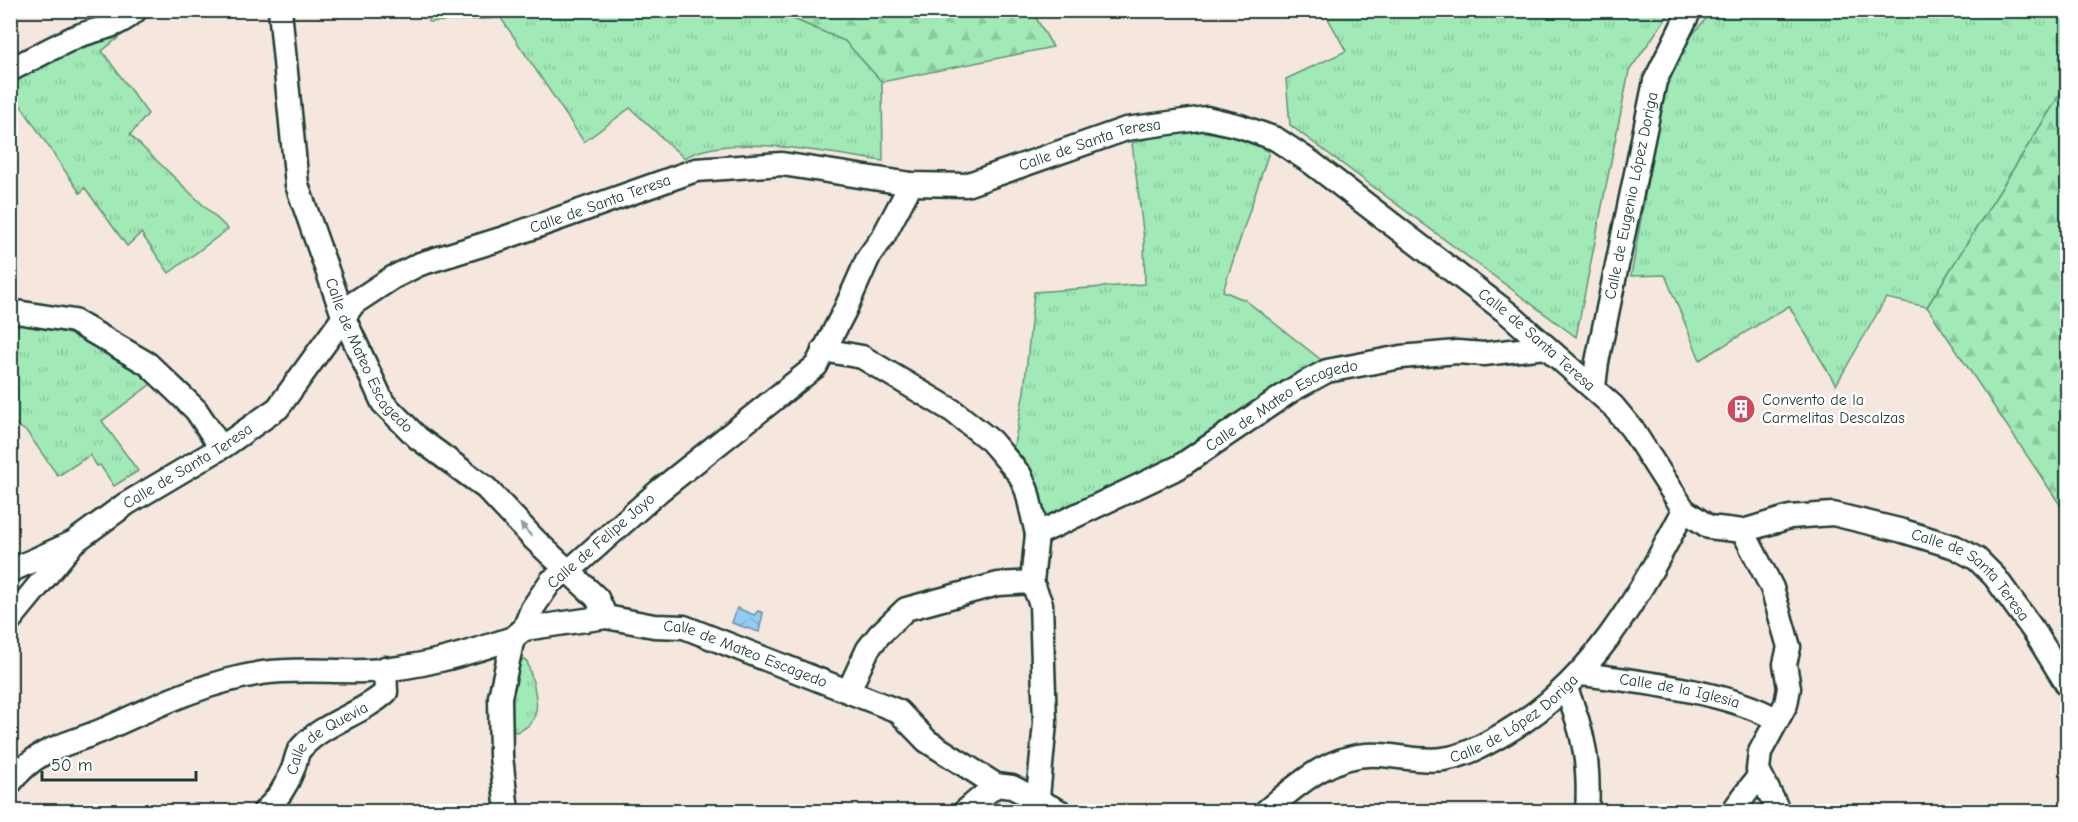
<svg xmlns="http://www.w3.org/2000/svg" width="2078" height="822" viewBox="0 0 2078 822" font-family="'Comic Neue',sans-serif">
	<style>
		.grass { fill: url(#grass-tufts); stroke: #609376; stroke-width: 1.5 }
		.forest { fill: url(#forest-firs); stroke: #609376; stroke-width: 1.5 }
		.water { fill: url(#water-waves); stroke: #6592a7; stroke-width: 1.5 }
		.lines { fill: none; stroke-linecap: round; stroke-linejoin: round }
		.minor-casing { stroke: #1f3d34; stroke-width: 27 }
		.minor { stroke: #fff; stroke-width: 22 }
		.oneway { fill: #8f9e9a }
		.labels { text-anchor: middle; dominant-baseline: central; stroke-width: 5; stroke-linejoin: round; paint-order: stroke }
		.street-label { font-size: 16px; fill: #1f3d34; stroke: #fff }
		.poi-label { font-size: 16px; fill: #1f3d34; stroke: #fff; text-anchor: start }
	</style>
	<defs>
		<pattern id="grass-tufts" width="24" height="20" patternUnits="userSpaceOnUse" patternTransform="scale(1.5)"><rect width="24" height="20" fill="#a1e9b7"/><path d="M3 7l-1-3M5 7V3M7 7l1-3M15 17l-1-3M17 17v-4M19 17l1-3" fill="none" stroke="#8ac99e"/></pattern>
		<pattern id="forest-firs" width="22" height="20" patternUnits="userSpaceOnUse" patternTransform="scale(1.5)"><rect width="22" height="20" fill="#a1e9b7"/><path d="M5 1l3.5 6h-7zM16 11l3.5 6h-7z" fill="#8ac99e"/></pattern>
		<pattern id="water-waves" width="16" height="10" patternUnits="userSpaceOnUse" patternTransform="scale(1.5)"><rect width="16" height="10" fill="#94cbf3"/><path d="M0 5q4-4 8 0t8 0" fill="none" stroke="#7fafd1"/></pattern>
	</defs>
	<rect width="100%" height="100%" fill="#f5e7dd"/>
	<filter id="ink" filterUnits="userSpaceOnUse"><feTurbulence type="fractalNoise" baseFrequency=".0167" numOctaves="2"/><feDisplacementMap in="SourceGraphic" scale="12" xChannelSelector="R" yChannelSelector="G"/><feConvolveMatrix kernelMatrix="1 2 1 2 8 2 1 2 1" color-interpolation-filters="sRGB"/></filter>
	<g filter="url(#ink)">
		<path class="grass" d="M424 11H775L845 41 882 82 883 161C831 154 730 131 684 158L630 108 584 142 501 18 429 22Z
			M1324 11H1671L1629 71 1576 337 1290 125 1286 79 1346 51Z
			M1712 11H2067V89L2061 93 1927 307 1886 298 1836 385 1789 306 1700 360 1665 275 1631 276 1664 86 1689 39Z
			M133 26 102 51 148 114 130 135 228 229 169 273 141 233 127 246 85 188 80 193 11 91V74Z
			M1183 129 1240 137 1269 152 1223 291 1245 300 1329 366 1177 456 1046 522 1013 450 1024 392 1034 292 1145 284 1144 239 1132 143Z
			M10 317 72 335 104 349 155 381 102 421 138 471 114 486 100 465 97 466 90 455 58 476 27 432 11 421Z
			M523 659 527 661C534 686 549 722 516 732L510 730 509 707 520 662Z"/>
		<path class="forest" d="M775 11H1032L1053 47 882 82 845 41Z
			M2067 89V515L1927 307 2061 93Z"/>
		<path class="water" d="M737 608 754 615 758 611 763 613 759 632 732 623Z"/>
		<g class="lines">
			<g class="minor-casing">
				<g id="minor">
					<path id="s1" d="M280 10 297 185 344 318 383 403 418 438 486 488 535 540 597 598 606 617"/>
					<path d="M10 70C31 59 52 48 73 38 96 28 117 29 136 10"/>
					<path d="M10 311 74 321 148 364 196 410 220 446"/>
					<path d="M823 350 862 357 953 411 991 441 1020 475 1027 491 1037 534 1032 582 1041 604 1045 723 1038 797"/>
					<path id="s2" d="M1594 387 1597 362 1655 81 1690 10"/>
					<path d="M1743 531 1772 588 1789 647 1785 664 1789 688 1786 704 1760 752 1758 770 1779 812"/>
					<path id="s3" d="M1037 534 1179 467 1292 390 1327 371 1401 357 1457 352 1484 354 1546 347"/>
					<path id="s4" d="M10 571 74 542 126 504 224 446 278 408 354 303 392 278 420 264 501 239 696 170 782 164 911 184 966 185 1126 129 1206 118 1240 126 1276 139 1312 163 1509 314 1613 406 1632 429 1684 510 1709 527 1743 531 1790 517 1833 514 1903 531 1955 547 1977 559 1995 577 2036 634 2068 686"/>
					<path d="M10 620 70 547"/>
					<path id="s5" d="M524 629 606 617 654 626 684 627 898 711 927 741 996 785 1012 787 1061 812"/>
					<path id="s6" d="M1581 674C1635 681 1731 692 1777 720"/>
					<path d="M1566 689C1584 732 1590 765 1587 812"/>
					<path d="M849 690 868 649 879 635 906 609 998 584 1032 582"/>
					<path d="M10 783C38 747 65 746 103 730 159 705 201 683 262 673 297 668 331 672 367 671 417 669 466 654 513 638L524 629 532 609 551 581 570 570 659 491 816 366 845 310 868 258 883 237 911 184"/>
					<path id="s7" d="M264 812C277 800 287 785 293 769 296 762 296 753 301 748 324 722 361 715 386 692L385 668"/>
					<path d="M507 812 501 756 500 697 513 638"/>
					<path d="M964 812 996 785"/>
					<path id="s8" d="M1265 812C1298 784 1334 751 1380 755 1401 756 1421 762 1443 759 1466 756 1486 744 1505 733 1592 683 1639 596 1684 510"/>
					<path d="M1732 812 1759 776"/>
				</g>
			</g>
			<use href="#minor" class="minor"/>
		</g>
		<defs><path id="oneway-solid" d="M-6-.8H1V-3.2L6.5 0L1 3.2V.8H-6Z" transform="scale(1.5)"/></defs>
		<use class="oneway" href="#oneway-solid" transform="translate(526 530) rotate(-132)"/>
	</g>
	<defs>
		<g id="building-disc" transform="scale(1.5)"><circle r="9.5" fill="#d1495b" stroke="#fff"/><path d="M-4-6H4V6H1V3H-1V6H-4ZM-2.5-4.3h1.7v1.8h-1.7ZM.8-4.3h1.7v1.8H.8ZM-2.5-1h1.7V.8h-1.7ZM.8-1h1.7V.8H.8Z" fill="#fff"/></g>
	</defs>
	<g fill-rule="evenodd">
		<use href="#building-disc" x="1741" y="409"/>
	</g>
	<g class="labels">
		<g class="street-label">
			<text stroke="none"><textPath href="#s4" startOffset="1215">Calle de Santa Teresa</textPath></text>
			<text stroke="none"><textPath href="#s2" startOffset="195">Calle de Eugenio López Doriga</textPath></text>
			<text stroke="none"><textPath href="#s4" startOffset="711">Calle de Santa Teresa</textPath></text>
			<text stroke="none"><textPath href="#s4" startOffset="1737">Calle de Santa Teresa</textPath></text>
			<text stroke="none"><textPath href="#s1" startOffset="362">Calle de Mateo Escagedo</textPath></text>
			<text stroke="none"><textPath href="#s3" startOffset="278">Calle de Mateo Escagedo</textPath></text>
			<text stroke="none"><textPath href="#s4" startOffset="207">Calle de Santa Teresa</textPath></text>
			<text transform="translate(601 541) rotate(-41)">Calle de Felipe Jayo</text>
			<text stroke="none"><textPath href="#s4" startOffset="2276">Calle de Santa Teresa</textPath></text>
			<text stroke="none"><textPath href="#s5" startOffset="228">Calle de Mateo Escagedo</textPath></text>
			<text stroke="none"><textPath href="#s6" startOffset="100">Calle de la Iglesia</textPath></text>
			<text stroke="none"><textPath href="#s8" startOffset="278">Calle de López Doriga</textPath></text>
			<text stroke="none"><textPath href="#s7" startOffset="100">Calle de Quevia</textPath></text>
		</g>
		<g class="poi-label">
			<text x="1762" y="400">Convento de la<tspan x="1762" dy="18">Carmelitas Descalzas</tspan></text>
		</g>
	</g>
	<rect width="2078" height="822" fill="none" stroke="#fff" stroke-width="36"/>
	<rect x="18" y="18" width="2042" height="786" fill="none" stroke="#1f3d34" stroke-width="2" filter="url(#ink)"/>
	<path d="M42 771v9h154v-9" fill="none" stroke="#1f3d34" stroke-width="3"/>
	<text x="51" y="771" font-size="18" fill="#1f3d34" stroke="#ffffff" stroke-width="4.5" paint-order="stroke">50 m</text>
</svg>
